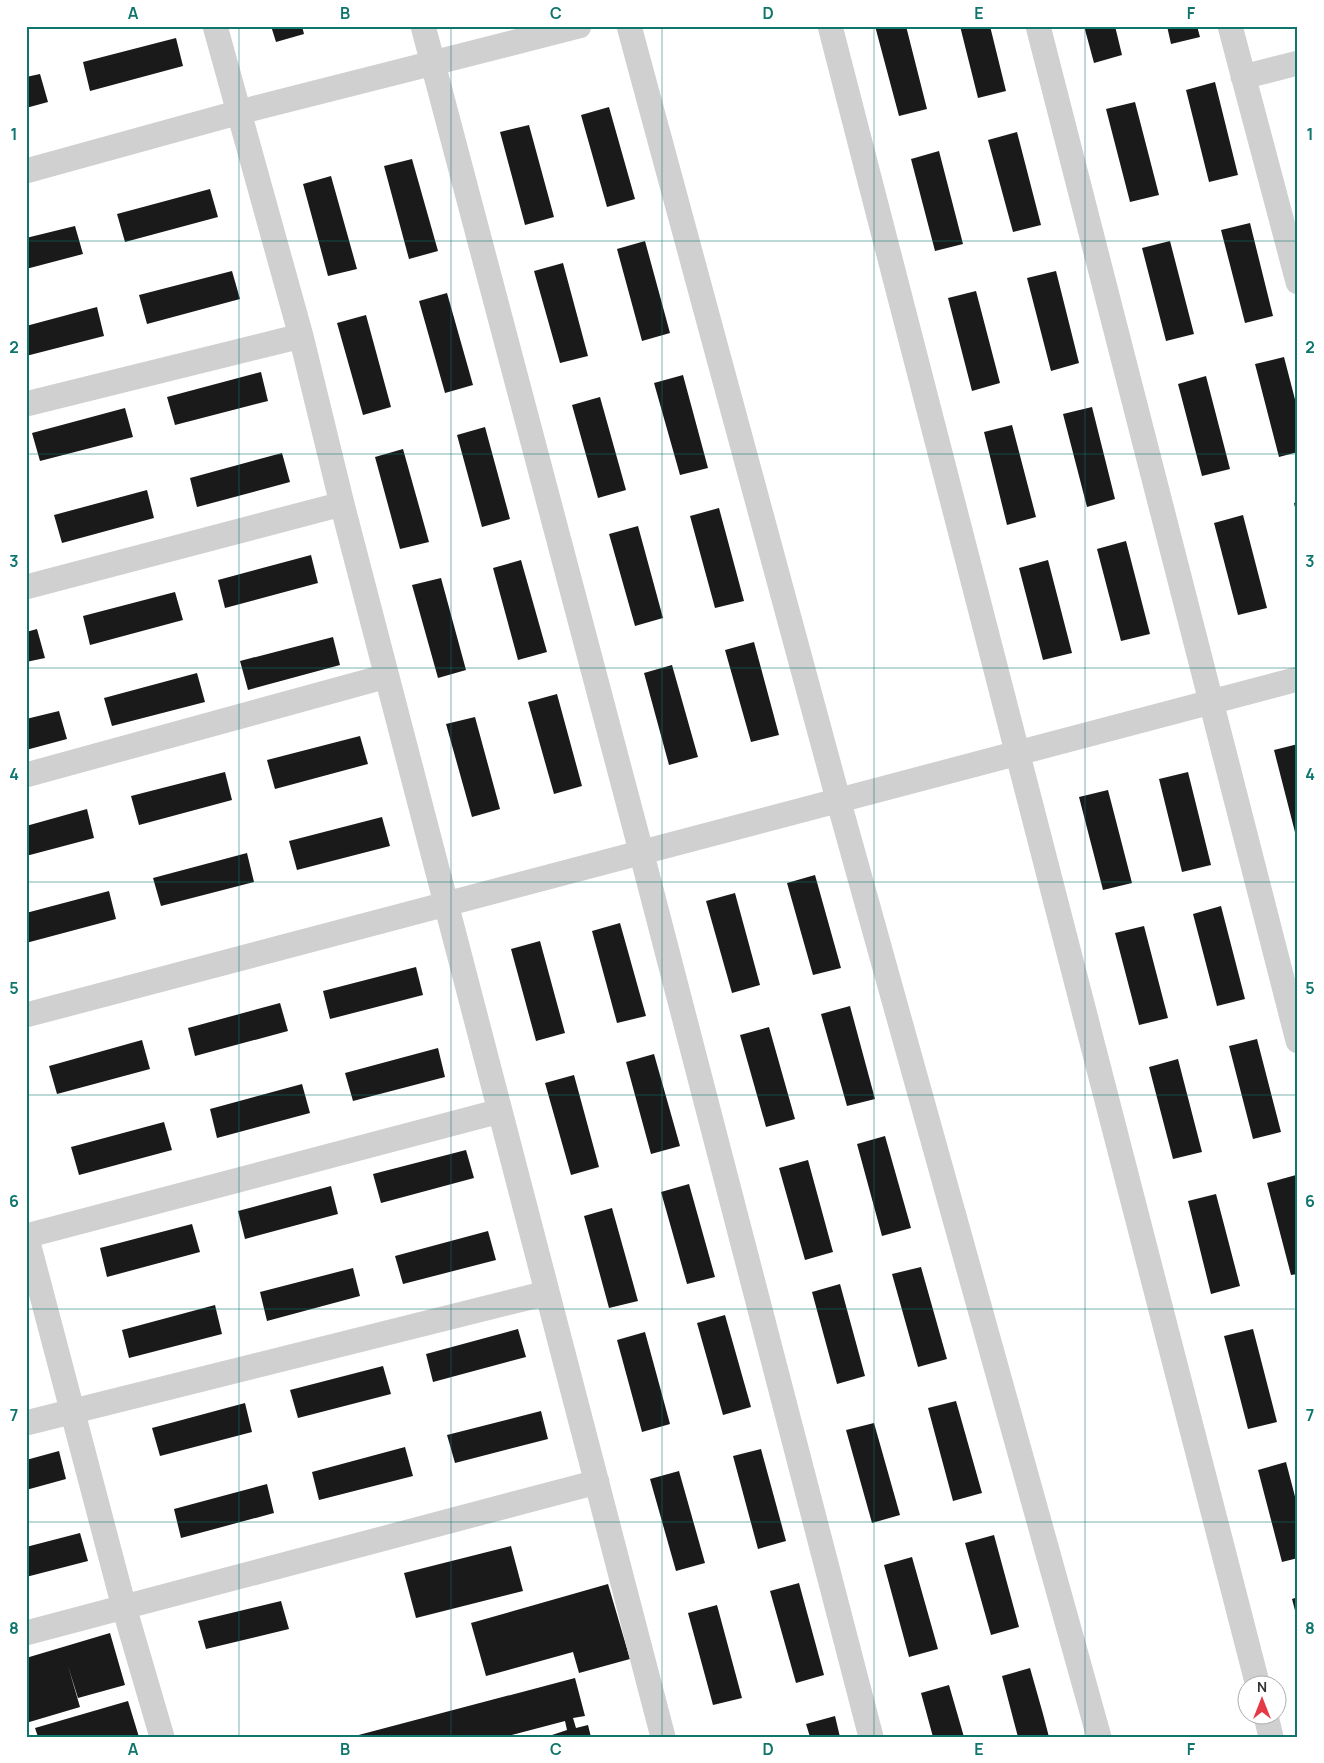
<svg xmlns="http://www.w3.org/2000/svg" width="1324" height="1763" viewBox="0 0 1324 1763" font-family="Manrope,sans-serif">
	<style>
		.building { fill: #1a1a1a }
		.lines { fill: none; stroke-linecap: round; stroke-linejoin: round }
		.street { stroke: #d0d0d0; stroke-width: 25 }
		.grid { fill: none; stroke: #0f766e; stroke-width: 1; stroke-opacity: 0.55 }
		.neatline { fill: none; stroke: #0f766e; stroke-width: 2 }
		.grid-label { font-size: 16px; text-anchor: middle; font-weight: bold; fill: #0f766e }
	</style>
	<rect width="100%" height="100%" fill="#fff"/>
	<path class="building" d="M271 26H302L304 34 276 42Z
		M875 26H906L927 109 899 116Z
		M960 26H990L1006 91 978 98Z
		M1084 26H1115L1122 55 1094 63Z
		M1167 26H1197L1200 37 1171 44Z
		M176 38 183 66 90 91 83 62Z
		M40 74 48 102 26 108V77Z
		M1215 82 1238 175 1209 182 1186 90Z
		M1135 102 1159 195 1130 202 1106 109Z
		M609 107 635 199 607 207 581 115Z
		M529 125 554 217 525 225 500 132Z
		M1017 132 1041 225 1013 232 988 140Z
		M939 151 963 244 935 251 911 159Z
		M412 159 438 251 409 259 384 166Z
		M331 176 357 269 328 276 303 184Z
		M210 189 218 217 125 242 117 214Z
		M1250 223 1273 316 1245 323 1221 230Z
		M75 226 83 254 26 269V238Z
		M645 241 670 333 642 341 617 249Z
		M1170 241 1194 334 1166 341 1142 248Z
		M563 263 588 356 560 363 534 271Z
		M232 271 240 299 147 324 139 295Z
		M1056 271 1079 363 1051 371 1027 278Z
		M976 291 1000 383 972 391 948 298Z
		M447 293 473 385 445 393 419 301Z
		M97 307 104 336 26 356V326Z
		M366 315 391 407 363 415 337 323Z
		M1284 357 1298 411V452L1279 457 1255 364Z
		M261 372 268 401 175 425 167 397Z
		M683 375 708 468 680 475 654 383Z
		M1206 376 1230 469 1202 476 1178 384Z
		M600 397 626 490 598 498 572 405Z
		M1092 407 1115 499 1087 507 1063 414Z
		M125 408 133 437 40 461 32 433Z
		M1012 425 1036 517 1007 525 984 432Z
		M485 427 510 519 482 527 457 435Z
		M403 449 429 542 400 549 375 457Z
		M282 453 290 482 197 507 190 478Z
		M147 490 154 518 62 543 54 515Z
		M1298 502V516H1297L1294 503Z
		M719 508 744 601 715 608 690 516Z
		M1243 515 1267 608 1238 615 1214 523Z
		M638 526 663 618 635 626 609 534Z
		M1126 541 1150 634 1121 641 1097 549Z
		M311 555 318 583 225 608 218 580Z
		M521 560 547 652 518 660 493 568Z
		M1048 560 1072 653 1043 660 1019 568Z
		M441 578 466 670 438 678 412 585Z
		M175 592 183 620 90 645 83 616Z
		M37 629 45 658 26 662V632Z
		M333 637 340 665 248 690 240 661Z
		M754 642 779 735 751 742 725 650Z
		M672 665 698 757 669 765 644 673Z
		M197 673 205 702 112 726 104 698Z
		M557 694 582 786 554 794 528 702Z
		M59 711 67 739 26 750V719Z
		M475 717 500 809 472 817 446 724Z
		M360 736 368 764 275 789 267 760Z
		M1298 744V840H1297L1274 750Z
		M225 772 232 800 139 825 131 796Z
		M1188 772 1211 865 1182 872 1159 779Z
		M1108 790 1132 883 1103 890 1079 797Z
		M87 809 94 838 26 856V826Z
		M382 817 390 846 297 870 289 841Z
		M247 853 254 882 161 906 153 878Z
		M815 875 841 968 813 975 787 883Z
		M109 891 116 919 26 943V913Z
		M735 893 760 985 732 993 706 901Z
		M1221 906 1245 999 1217 1006 1193 914Z
		M620 923 646 1016 617 1023 592 931Z
		M1144 926 1168 1018 1139 1025 1115 933Z
		M540 941 565 1033 536 1041 511 949Z
		M416 967 423 995 330 1019 323 991Z
		M280 1003 288 1031 195 1056 188 1028Z
		M850 1006 875 1099 847 1106 821 1014Z
		M769 1027 795 1119 766 1127 740 1035Z
		M1257 1039 1281 1132 1253 1139 1229 1046Z
		M142 1040 150 1069 57 1094 49 1066Z
		M438 1048 445 1077 353 1101 345 1073Z
		M654 1054 680 1146 651 1154 626 1062Z
		M1178 1059 1202 1152 1173 1159 1149 1067Z
		M574 1075 599 1167 571 1175 545 1083Z
		M302 1084 310 1113 217 1138 210 1109Z
		M164 1122 172 1150 79 1175 71 1147Z
		M885 1136 911 1228 882 1236 857 1144Z
		M466 1150 474 1178 381 1203 373 1174Z
		M808 1160 833 1252 805 1260 779 1168Z
		M1296 1175 1298 1183V1274L1291 1275 1267 1183Z
		M689 1184 715 1277 687 1284 661 1192Z
		M331 1186 338 1214 245 1239 238 1211Z
		M1216 1194 1240 1286 1211 1294 1188 1201Z
		M612 1208 638 1301 609 1308 584 1216Z
		M192 1224 200 1252 107 1277 100 1248Z
		M488 1231 496 1260 403 1284 395 1256Z
		M921 1267 947 1359 918 1367 892 1274Z
		M353 1268 360 1296 267 1321 260 1292Z
		M840 1284 865 1376 837 1384 812 1292Z
		M215 1305 222 1334 129 1358 122 1330Z
		M725 1315 751 1407 723 1415 697 1323Z
		M518 1329 526 1357 433 1382 426 1354Z
		M1253 1329 1277 1422 1248 1429 1224 1336Z
		M645 1332 670 1424 642 1432 617 1340Z
		M383 1366 391 1394 298 1418 290 1390Z
		M956 1401 982 1493 953 1501 928 1408Z
		M245 1403 252 1432 160 1456 152 1428Z
		M541 1411 548 1439 455 1463 447 1435Z
		M874 1423 900 1515 872 1523 846 1430Z
		M405 1447 413 1476 319 1500 312 1472Z
		M761 1449 786 1541 758 1549 733 1456Z
		M59 1451 66 1479 26 1490V1460Z
		M1286 1462 1298 1508V1558L1282 1562 1258 1470Z
		M679 1471 705 1563 676 1571 650 1479Z
		M267 1484 274 1513 181 1538 174 1509Z
		M80 1533 88 1561 26 1577V1547Z
		M994 1535 1019 1627 991 1635 965 1543Z
		M511 1546 523 1591 416 1618 404 1573Z
		M912 1557 938 1649 909 1657 884 1565Z
		M799 1583 824 1675 796 1683 770 1591Z
		M608 1584 630 1659 579 1673 573 1652 486 1676 471 1623Z
		M1298 1597V1618H1297L1292 1599Z
		M281 1601 289 1629 206 1649 198 1621Z
		M717 1605 742 1698 713 1705 688 1613Z
		M110 1633 125 1685 78 1698 68 1666 80 1707 26 1723V1658Z
		M1030 1668 1043 1714 1049 1737H1018L1014 1722 1002 1676Z
		M575 1678 585 1716 573 1718 576 1728 588 1725 591 1737H546L567 1730 565 1721 504 1737H351Z
		M949 1685 964 1737H933L921 1693Z
		M128 1701 139 1737H38L35 1728Z
		M835 1716 840 1737H810L806 1724Z"/>
	<g class="lines">
		<path class="street" d="M215 26 301 336 342 504 663 1737
			M423 26 641 851 871 1737
			M629 26 838 799 1099 1737
			M830 26 1258 1686
			M1038 26 1298 1041
			M1230 26 1298 282
			M1243 77 1298 63
			M26 171 240 112 579 26
			M26 404 301 336
			M26 587 342 504
			M26 775 387 676
			M26 1015 1298 679
			M26 1235 124 1607 162 1737
			M26 1236 500 1111
			M26 1423 547 1293
			M26 1633 597 1482
			M1266 1716 1271 1737"/>
	</g>
	<path class="grid" d="M239 26V1737M451 26V1737M662 26V1737M874 26V1737M1085 26V1737M26 241H1298M26 454H1298M26 668H1298M26 882H1298M26 1095H1298M26 1309H1298M26 1522H1298"/>
	<rect width="1324" height="1763" fill="none" stroke="#ffffff" stroke-width="55"/>
	<g transform="translate(1262 1700)"><circle r="24" fill="#ffffff" stroke="#adadad"/>
	<path d="M0-4L9 19L0 12L-9 19Z" fill="#e63946"/>
	<text y="-8" font-size="14" font-weight="bold" text-anchor="middle" fill="#333333">N</text>
	</g>
	<rect x="28" y="28" width="1268" height="1708" class="neatline"/>
	<g class="grid-label">
		<text x="133" y="19">A</text>
		<text x="345" y="19">B</text>
		<text x="556" y="19">C</text>
		<text x="768" y="19">D</text>
		<text x="979" y="19">E</text>
		<text x="1191" y="19">F</text>
		<text x="14" y="140">1</text>
		<text x="1310" y="140">1</text>
		<text x="14" y="353">2</text>
		<text x="1310" y="353">2</text>
		<text x="14" y="567">3</text>
		<text x="1310" y="567">3</text>
		<text x="14" y="780">4</text>
		<text x="1310" y="780">4</text>
		<text x="14" y="994">5</text>
		<text x="1310" y="994">5</text>
		<text x="14" y="1207">6</text>
		<text x="1310" y="1207">6</text>
		<text x="14" y="1421">7</text>
		<text x="1310" y="1421">7</text>
		<text x="14" y="1634">8</text>
		<text x="1310" y="1634">8</text>
		<text x="133" y="1755">A</text>
		<text x="345" y="1755">B</text>
		<text x="556" y="1755">C</text>
		<text x="768" y="1755">D</text>
		<text x="979" y="1755">E</text>
		<text x="1191" y="1755">F</text>
	</g>
</svg>
